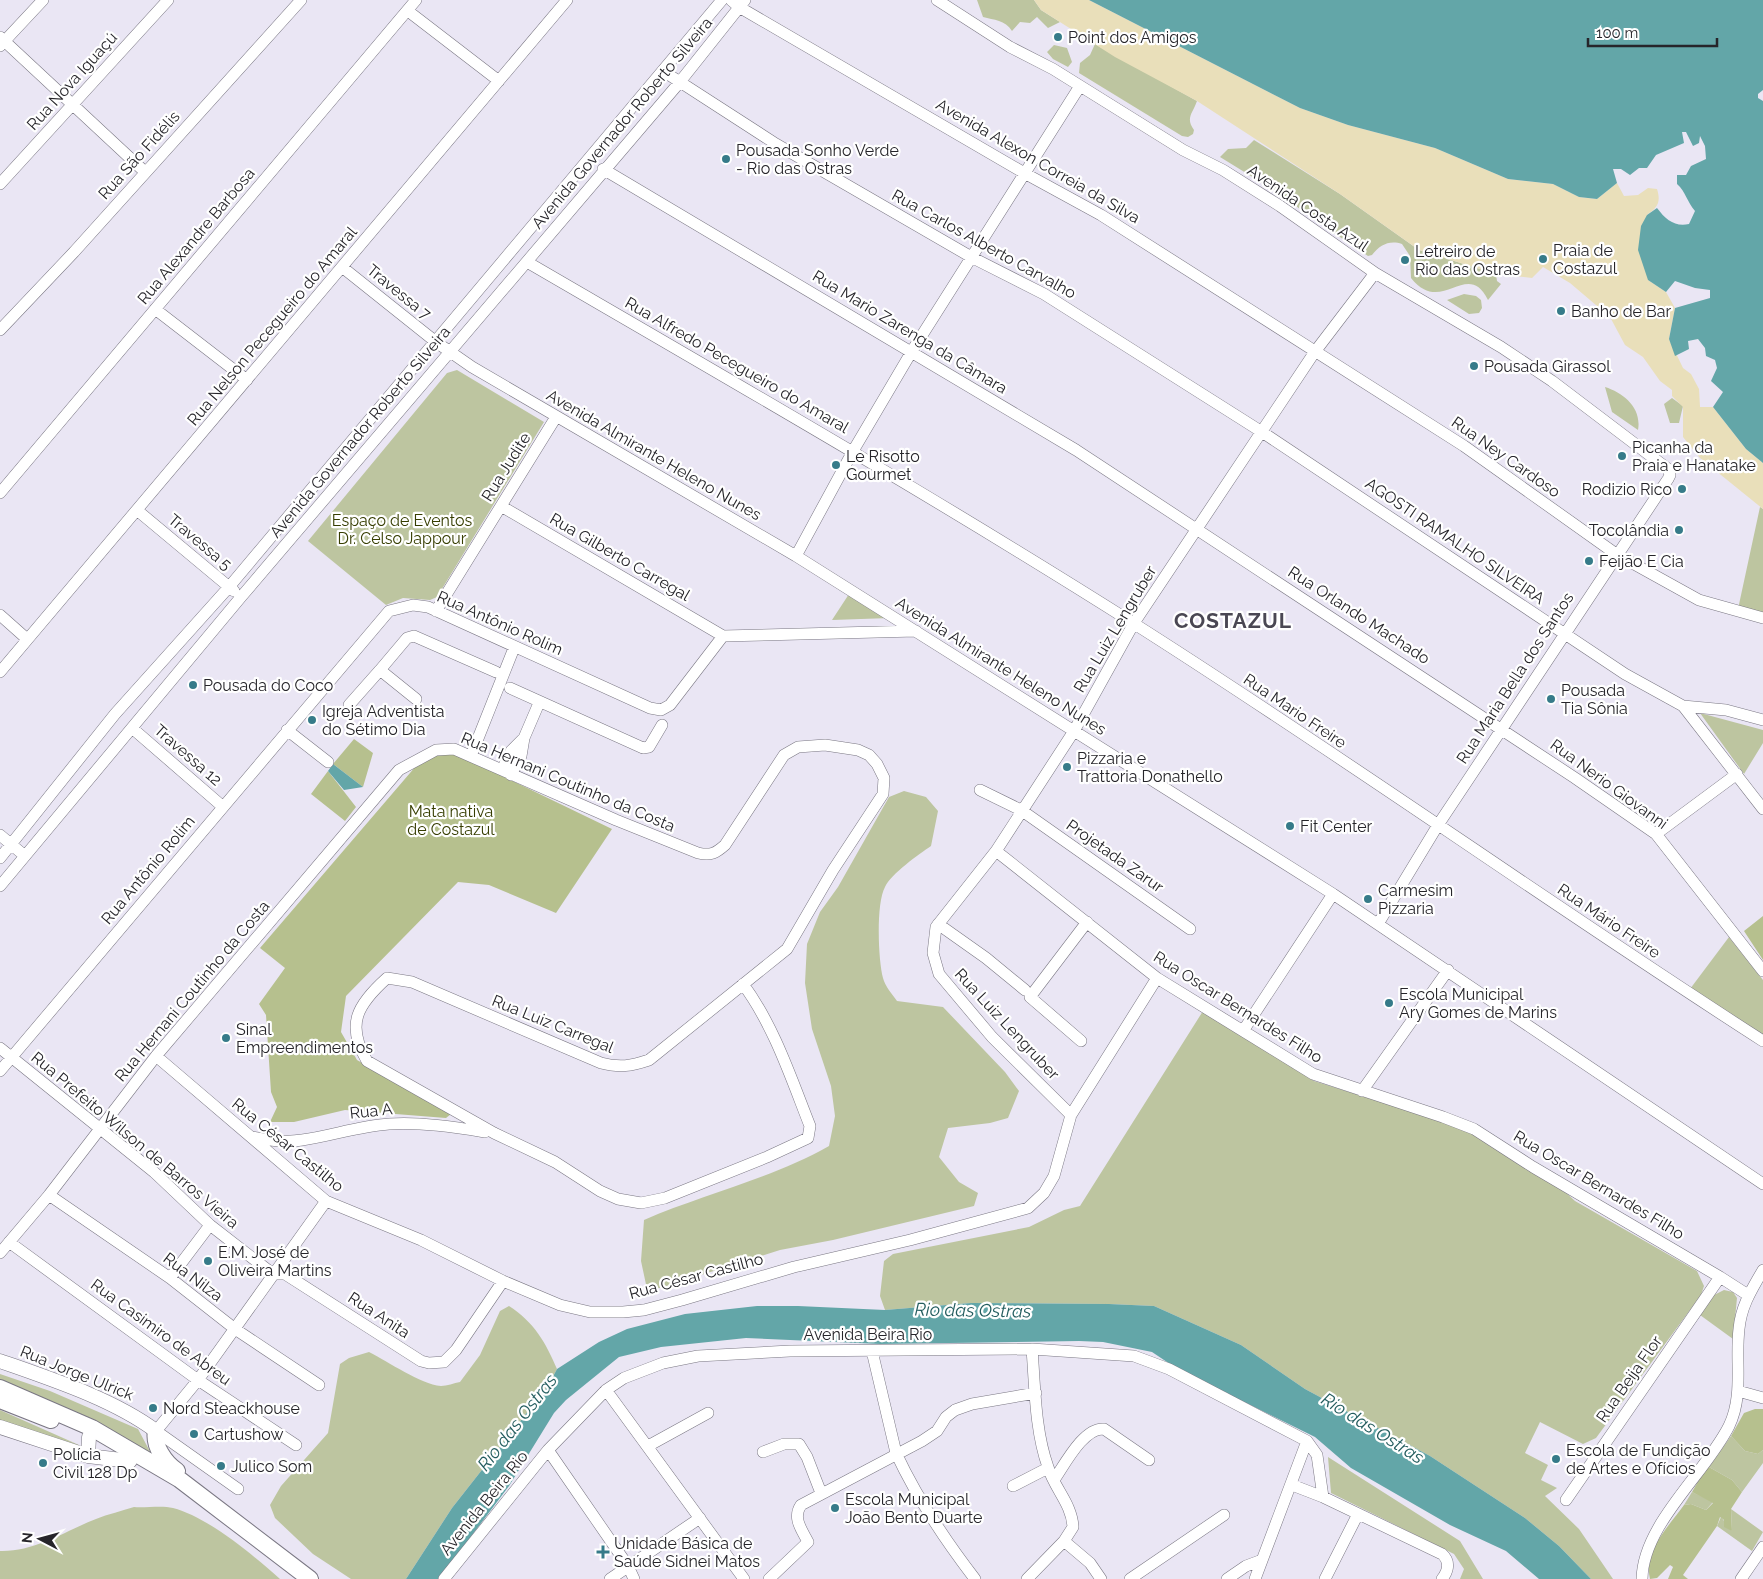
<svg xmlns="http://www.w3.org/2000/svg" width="1763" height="1579" viewBox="0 0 1763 1579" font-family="Raleway,sans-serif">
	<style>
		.green { fill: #bdc5a0 }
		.forest { fill: #b6c08e }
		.sand { fill: #e9dfba }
		.water { fill: #63a6a8 }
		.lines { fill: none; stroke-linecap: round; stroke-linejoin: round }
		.minor-casing { stroke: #7a7783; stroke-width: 12 }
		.major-casing { stroke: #7a7783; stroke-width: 15 }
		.highway-casing { stroke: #7a7783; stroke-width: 18 }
		.minor { stroke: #fff; stroke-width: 11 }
		.major { stroke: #fff; stroke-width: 14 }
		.highway { stroke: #fff; stroke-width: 16 }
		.poi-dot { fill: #367b89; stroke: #fff; stroke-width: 2 }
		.labels { text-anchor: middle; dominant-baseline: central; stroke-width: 4.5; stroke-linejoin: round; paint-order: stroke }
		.poi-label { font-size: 16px; fill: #26252a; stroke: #fff; text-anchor: start }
		.street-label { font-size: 16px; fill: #26252a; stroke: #fff }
		.park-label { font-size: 16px; fill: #363d00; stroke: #fff }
		.water-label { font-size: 18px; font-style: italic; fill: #245d5f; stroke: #fff }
		.district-label { font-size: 21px; font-weight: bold; letter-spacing: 1px; fill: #4a4753; stroke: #fff }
	</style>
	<rect width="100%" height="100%" fill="#eae6f4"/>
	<path class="green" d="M977 0H1034L1041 10 1060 22 1048 28 1037 17 1030 23 1020 22 1012 31C1005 20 994 20 983 17Z
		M1095 44 1197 101C1193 113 1185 118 1194 130L1193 134 1188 137 1182 136 1079 73 1080 63 1090 55Z
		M1054 45 1067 48 1072 62 1068 67 1053 59 1047 52Z
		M1254 140 1340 194 1419 250 1496 274 1497 281 1501 284 1488 300C1467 258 1442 317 1411 278L1410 256 1402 244C1389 240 1380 245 1372 255L1368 256 1306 214 1285 197 1220 157 1228 149 1246 148Z
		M1464 294 1476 296 1481 300 1482 308 1479 313 1469 314 1447 300Z
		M457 370 544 422 437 597 430 600 403 598 386 605 308 541 447 373Z
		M1605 387C1624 393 1642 408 1638 430L1612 412Z
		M1672 398 1683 406 1679 423H1670L1664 404Z
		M1760 507 1763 509V616L1738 609Z
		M849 594 890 618 832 620Z
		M1700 713 1763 730V743L1744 774Z
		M904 791 926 797 938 811 931 846C919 854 891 874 885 887 876 903 878 959 883 978 885 986 892 994 897 1001L943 1007 1005 1072 1019 1091 1008 1118 990 1123 948 1128 939 1157 959 1182 978 1193 974 1206 833 1240 780 1250 660 1288 647 1289 641 1261 644 1220C704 1194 771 1179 829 1146L835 1116 831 1086 812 1029 805 983 807 944 820 912 838 887 889 797Z
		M1729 937 1763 980V1038L1690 989Z
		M1203 1011 1314 1081 1452 1124 1475 1135 1561 1188 1575 1201 1697 1271 1704 1286 1701 1295 1596 1438 1583 1444 1540 1422 1525 1453 1548 1465 1541 1480 1557 1488 1545 1496 1579 1529 1613 1579H1591L1559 1546 1525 1518 1430 1456 1305 1389 1241 1345 1154 1306 1109 1304 971 1303 885 1310 880 1296 884 1261 893 1254 1029 1227 1064 1210 1080 1206Z
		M1724 1290 1733 1292 1737 1298 1733 1339 1700 1315 1714 1295Z
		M509 1306C534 1322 546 1343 557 1369L548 1386 452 1508 406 1579H351L313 1554 275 1518 270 1505 281 1486 328 1433 340 1364 349 1358 369 1352C389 1362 420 1384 441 1386 447 1386 454 1383 460 1382L480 1355 500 1311Z
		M0 1374 50 1391 138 1429 154 1459 0 1384Z
		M0 1410 79 1445 76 1450 0 1420Z
		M1731 1436 1745 1451 1758 1454 1763 1450V1463L1742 1492 1732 1480 1709 1467Z
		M1328 1457 1460 1541 1483 1579H1460L1464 1569 1454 1554 1331 1493Z
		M1692 1492 1713 1502 1706 1510 1691 1504 1684 1505Z
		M134 1507C146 1508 162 1505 173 1508 208 1517 253 1555 280 1579H0V1551C35 1552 65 1531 96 1519 108 1514 122 1511 134 1507Z
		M1731 1509 1763 1532 1752 1551 1717 1526 1721 1517 1732 1531Z"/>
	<path class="forest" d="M354 739 373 753 363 787 333 764Z
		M438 755H457L467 759 612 829 556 913 489 885 458 882 346 996 341 1032 357 1060 451 1114 446 1118 345 1110 294 1122H270L277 1107 271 1092 266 1015 259 1004 285 968 260 948 416 766Z
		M328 771 356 807 345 821 311 794Z
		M1763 916V960L1744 931Z
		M1755 1409H1763V1450L1758 1454 1745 1451 1731 1436 1744 1413Z
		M1709 1467 1732 1480 1742 1492 1731 1509 1732 1531 1724 1527V1520L1720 1517 1717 1526 1683 1575 1688 1579H1668L1673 1567 1670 1565 1657 1578 1650 1579C1643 1551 1669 1526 1684 1505L1691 1504 1706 1510 1713 1503 1692 1492 1704 1471Z"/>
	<path class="sand" d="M1034 0H1089L1300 108 1348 125 1435 148 1508 179 1553 184 1579 197 1597 199 1617 183 1624 196 1638 195 1648 188 1657 189C1661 202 1658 207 1647 215L1648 280 1666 292 1675 308 1669 339 1683 368 1691 374 1699 389 1700 407H1713L1746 449 1763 463V509L1700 458 1683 437V407L1672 396V390L1660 381 1643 357 1625 345 1610 317 1570 283 1543 267 1532 278 1496 274 1419 250 1340 194 1197 101 1115 57 1041 10Z"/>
	<path class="water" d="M1089 0H1763V90L1758 94V98L1763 101V463L1746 449 1713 407 1723 392 1711 381 1717 368 1715 360 1706 356 1705 348 1698 339 1688 341 1689 349 1675 356 1669 339 1675 308 1710 298V290L1695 288 1675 281 1666 292 1648 280 1638 250 1641 226 1647 215 1657 208C1666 220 1675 227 1689 224L1695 211C1687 202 1686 192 1677 184V175H1686L1691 166 1706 159 1705 146 1700 136 1699 143 1693 146 1686 132H1682L1684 143 1656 155 1647 168H1639L1630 175 1621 169H1613L1617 183 1597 199 1579 197 1553 184 1508 179 1435 148 1348 125 1300 108Z
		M333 764 363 787 344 790 328 771Z
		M971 1303 1109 1304 1154 1306 1241 1345 1305 1389 1430 1456 1525 1518 1559 1546 1591 1579H1539L1506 1551 1450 1525 1351 1468 1315 1437 1176 1368 1152 1352 1103 1342 1079 1341 880 1344 746 1338 661 1347 619 1357 566 1400 554 1413 509 1486 439 1579H406L452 1508 548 1386 557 1369 599 1342 627 1329 685 1314 757 1306H798L885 1310Z"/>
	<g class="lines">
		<g class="minor-casing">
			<path id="minor" d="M731 0 739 7 1026 174 1101 215 1464 446 1616 554 1699 600 1763 618
				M937 0 1010 47 1053 69 1183 150 1223 170 1280 206 1375 273 1501 347 1552 381 1668 469 1670 475 1668 479 1438 825 1378 924
				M408 11 499 81
				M0 37 145 172
				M0 46 43 0
				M663 71 776 144 973 258 1044 294 1262 432 1625 674 1683 706 1726 710 1763 720
				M603 169 1076 450 1575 778 1656 834 1763 971
				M0 184 168 0
				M527 262C730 380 934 497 1133 623 1346 758 1551 905 1763 1041
				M342 267 436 342 472 367 796 556 1333 894 1763 1184
				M155 309 247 380
				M0 330 74 252 301 0
				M0 493 416 0
				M501 506 723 636
				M138 511 234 591
				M796 556 853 451 912 351 1080 86
				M436 611 556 417
				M0 615 27 639
				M0 672 567 0
				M510 688 643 748 649 747 662 725
				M416 699 380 670 407 638 414 636 496 672
				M349 705 380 670
				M1683 706 1763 809
				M132 728 222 806
				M287 730 328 762
				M471 756 514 648
				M502 770 511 751 524 738
				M511 775 521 756 524 738 539 703
				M980 790 1021 810 1190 929
				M1656 834 1737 774
				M0 835 25 856
				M996 851 1157 978 1313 1074 1443 1117 1474 1129 1533 1167 1720 1277 1748 1295
				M0 858 115 714 229 587 722 0
				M0 886 241 597 679 83 745 0
				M938 924 986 958 1025 990
				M1243 1031 1333 894
				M1081 1041 1030 997 1087 922
				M0 1048 154 1172 210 1225 273 1274H285L421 1361 429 1363 444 1362 456 1350 503 1281
				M156 1056 326 1201 421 1240 503 1281 560 1305 590 1312H623L644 1310 682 1300 794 1267 910 1240 1028 1208 1044 1193 1054 1176 1071 1115 1157 978
				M0 1071 389 611 413 605 428 607 650 708 661 710 670 705 723 636 916 631
				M1362 1091 1448 970
				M1071 1115 992 1037 939 974 933 953 936 927 996 851 1074 731 1134 623 1314 353 1375 273
				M252 1137C268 1140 285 1143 302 1140 331 1136 359 1126 389 1124 421 1122 454 1127 485 1132
				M49 1195 170 1278 235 1329 319 1385
				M9 1242 198 1380 296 1445
				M0 1253 49 1195 156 1056 399 770 436 750 454 749 616 820 698 853C711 856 716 853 725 845L784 755 798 747 825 745 858 750 869 755 877 764 884 778 883 794 833 870 787 949 649 1060C631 1066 620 1068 601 1063L412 982 387 978C358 1004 345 1024 367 1061L494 1133 555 1162 600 1191 618 1199 641 1203 665 1198 767 1157 808 1138 810 1126C791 1078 774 1026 743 984
				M170 1278 210 1225
				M872 1351 896 1453C917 1498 945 1540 975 1579
				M606 1390 744 1579
				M1738 1391 1763 1398
				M648 1446 708 1413
				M548 1450 628 1566 634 1579
				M763 1452 784 1444H799L807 1457 821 1493
				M1054 1480C1065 1464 1084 1427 1104 1429L1149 1460
				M1292 1485 1323 1497
				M1013 1486 1048 1468
				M238 1489 156 1431 198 1380 326 1201
				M1566 1500 1720 1277
				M1064 1541 1090 1563 1101 1579
				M444 1579 548 1450 606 1390 624 1378 663 1363 698 1356 790 1351 1032 1349 1134 1356 1169 1369 1307 1441 1317 1455 1323 1497 1442 1554C1450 1561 1449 1570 1442 1579
				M610 1579 700 1518
				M769 1579 808 1542C802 1530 792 1518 801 1505L922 1441 937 1431 946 1417 955 1410 972 1404 1036 1393
				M1027 1579 1064 1541 1073 1527C1072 1504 1054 1488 1048 1467 1035 1431 1035 1387 1032 1349
				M1130 1579 1224 1515
				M1227 1579 1246 1566 1262 1560
				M1255 1579 1307 1441
				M1325 1579 1358 1514
				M1642 1579C1643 1524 1705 1474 1729 1426 1744 1395 1735 1361 1739 1329 1741 1306 1752 1289 1763 1270
				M1741 1579 1763 1547"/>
		</g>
		<g class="major-casing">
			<path id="major" d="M0 1361C51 1379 113 1399 156 1431
				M0 1427 88 1456 130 1461
				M88 1456 89 1437"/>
		</g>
		<g class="highway-casing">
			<path id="highway" d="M0 1388 92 1428 179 1479 310 1579
				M0 1400 51 1420
				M156 1431C153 1446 165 1463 177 1471"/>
		</g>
		<use href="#minor" class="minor"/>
		<use href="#major" class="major"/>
		<use href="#highway" class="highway"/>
	</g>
	<g class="poi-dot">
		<circle cx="1058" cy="37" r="5"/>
		<circle cx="726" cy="159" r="5"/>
		<circle cx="1543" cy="259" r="5"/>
		<circle cx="1405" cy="260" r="5"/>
		<circle cx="1561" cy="311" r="5"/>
		<circle cx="1474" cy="366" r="5"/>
		<circle cx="1622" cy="456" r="5"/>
		<circle cx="836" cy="465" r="5"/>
		<circle cx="1682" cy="489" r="5"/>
		<circle cx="1679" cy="530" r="5"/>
		<circle cx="1589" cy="561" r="5"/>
		<circle cx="193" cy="685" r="5"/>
		<circle cx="1551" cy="699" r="5"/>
		<circle cx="312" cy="720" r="5"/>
		<circle cx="1067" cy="767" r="5"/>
		<circle cx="1290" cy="826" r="5"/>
		<circle cx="1368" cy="899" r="5"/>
		<circle cx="1389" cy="1003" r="5"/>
		<circle cx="226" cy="1038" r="5"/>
		<circle cx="208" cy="1261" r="5"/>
		<circle cx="153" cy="1408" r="5"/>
		<circle cx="194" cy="1434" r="5"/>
		<circle cx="1556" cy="1459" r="5"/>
		<circle cx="43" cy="1463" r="5"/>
		<circle cx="221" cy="1466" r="5"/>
		<circle cx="835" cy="1508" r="5"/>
		<path d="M600.5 1544.5h5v5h5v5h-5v5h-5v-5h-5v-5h5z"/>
	</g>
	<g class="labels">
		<g class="poi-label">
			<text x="1068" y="37">Point dos Amigos</text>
			<text x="736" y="150">Pousada Sonho Verde<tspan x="736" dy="18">- Rio das Ostras</tspan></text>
			<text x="1553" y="250">Praia de<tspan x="1553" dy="18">Costazul</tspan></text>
			<text x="1415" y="251">Letreiro de<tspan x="1415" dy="18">Rio das Ostras</tspan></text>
			<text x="1571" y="311">Banho de Bar</text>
			<text x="1484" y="366">Pousada Girassol</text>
			<text x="1632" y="447">Picanha da<tspan x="1632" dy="18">Praia e Hanatake</tspan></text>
			<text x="846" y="456">Le Risotto<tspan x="846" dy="18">Gourmet</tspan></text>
			<text x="1672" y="489" text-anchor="end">Rodizio Rico</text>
			<text x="1669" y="530" text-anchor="end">Tocolândia</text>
			<text x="1599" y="561">Feijão E Cia</text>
			<text x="203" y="685">Pousada do Coco</text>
			<text x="1561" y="690">Pousada<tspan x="1561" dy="18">Tia Sônia</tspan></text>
			<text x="322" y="711">Igreja Adventista<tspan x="322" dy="18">do Sétimo Dia</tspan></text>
			<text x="1077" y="758">Pizzaria e<tspan x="1077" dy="18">Trattoria Donathello</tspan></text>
			<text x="1300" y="826">Fit Center</text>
			<text x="1378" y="890">Carmesim<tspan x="1378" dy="18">Pizzaria</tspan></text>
			<text x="1399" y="994">Escola Municipal<tspan x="1399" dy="18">Ary Gomes de Marins</tspan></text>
			<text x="236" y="1029">Sinal<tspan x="236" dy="18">Empreendimentos</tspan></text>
			<text x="218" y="1252">E.M. José de<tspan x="218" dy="18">Oliveira Martins</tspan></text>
			<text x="163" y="1408">Nord Steackhouse</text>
			<text x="204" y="1434">Cartushow</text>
			<text x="1566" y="1450">Escola de Fundição<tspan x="1566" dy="18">de Artes e Ofícios</tspan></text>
			<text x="53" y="1454">Polícia<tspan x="53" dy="18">Civil 128 Dp</tspan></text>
			<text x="231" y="1466">Julico Som</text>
			<text x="845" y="1499">Escola Municipal<tspan x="845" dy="18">João Bento Duarte</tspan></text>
			<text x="614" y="1543">Unidade Básica de<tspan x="614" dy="18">Saúde Sidnei Matos</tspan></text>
		</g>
		<g class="street-label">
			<text transform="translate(72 81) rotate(-48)">Rua Nova Iguaçú</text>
			<text transform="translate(622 123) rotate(-50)">Avenida Governador Roberto Silveira</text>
			<text transform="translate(139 155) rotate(-48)">Rua São Fidélis</text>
			<text transform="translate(1038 161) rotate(30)">Avenida Alexon Correia da Silva</text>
			<text transform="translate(1308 208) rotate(34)">Avenida Costa Azul</text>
			<text transform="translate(196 236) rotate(-50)">Rua Alexandre Barbosa</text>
			<text transform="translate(984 244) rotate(29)">Rua Carlos Alberto Carvalho</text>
			<text transform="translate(399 292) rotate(39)">Travessa 7</text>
			<text transform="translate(272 326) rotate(-50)">Rua Nelson Pecegueiro do Amaral</text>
			<text transform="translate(910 332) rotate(31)">Rua Mario Zarenga da Câmara</text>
			<text transform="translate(737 365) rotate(30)">Rua Alfredo Pecegueiro do Amaral</text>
			<text transform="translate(360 432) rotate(-50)">Avenida Governador Roberto Silveira</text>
			<text transform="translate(654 455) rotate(30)">Avenida Almirante Heleno Nunes</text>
			<text transform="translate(1506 457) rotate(35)">Rua Ney Cardoso</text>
			<text transform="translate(506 467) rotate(-58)">Rua Judite</text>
			<text transform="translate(1455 541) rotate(34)">AGOSTI RAMALHO SILVEIRA</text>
			<text transform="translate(200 542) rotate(40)">Travessa 5</text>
			<text transform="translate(620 557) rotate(30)">Rua Gilberto Carregal</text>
			<text transform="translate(1359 615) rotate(33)">Rua Orlando Machado</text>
			<text transform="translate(500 623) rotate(24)">Rua Antônio Rolim</text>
			<text transform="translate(1115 629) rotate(-59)">Rua Luiz Lengruber</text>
			<text transform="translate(1001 666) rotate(32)">Avenida Almirante Heleno Nunes</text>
			<text transform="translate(1515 678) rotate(-57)">Rua Maria Bella dos Santos</text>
			<text transform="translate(1295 711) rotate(34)">Rua Mario Freire</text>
			<text transform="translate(188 755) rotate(41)">Travessa 12</text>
			<text transform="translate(568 782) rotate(23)">Rua Hernani Coutinho da Costa</text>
			<text transform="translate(1609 784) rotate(36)">Rua Nerio Giovanni</text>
			<text transform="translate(1115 856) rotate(35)">Projetada Zarur</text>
			<text transform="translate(148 870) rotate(-50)">Rua Antônio Rolim</text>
			<text transform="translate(1609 921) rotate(34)">Rua Mário Freire</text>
			<text transform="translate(192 991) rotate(-50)">Rua Hernani Coutinho da Costa</text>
			<text transform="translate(1238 1007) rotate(32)">Rua Oscar Bernardes Filho</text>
			<text transform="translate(553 1024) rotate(22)">Rua Luiz Carregal</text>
			<text transform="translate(1007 1024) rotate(47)">Rua Luiz Lengruber</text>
			<text transform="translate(371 1111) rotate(-6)">Rua A</text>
			<text transform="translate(135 1140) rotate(40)">Rua Prefeito Wilson de Barros Vieira</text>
			<text transform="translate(288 1145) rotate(39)">Rua César Castilho</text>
			<text transform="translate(1599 1185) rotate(31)">Rua Oscar Bernardes Filho</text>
			<text transform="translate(696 1276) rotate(-15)">Rua César Castilho</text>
			<text transform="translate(193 1277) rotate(37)">Rua Nilza</text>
			<text transform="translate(379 1315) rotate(33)">Rua Anita</text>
			<text transform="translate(161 1332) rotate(36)">Rua Casimiro de Abreu</text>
			<text x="868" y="1334">Avenida Beira Rio</text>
			<text transform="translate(77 1373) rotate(22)">Rua Jorge Ulrick</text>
			<text transform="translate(1629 1379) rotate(-55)">Rua Beija Flor</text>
			<text transform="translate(484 1503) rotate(-51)">Avenida Beira Rio</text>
		</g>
		<g class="park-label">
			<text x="402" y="520">Espaço de Eventos<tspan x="402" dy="18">Dr. Celso Jappour</tspan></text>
			<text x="451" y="811">Mata nativa<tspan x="451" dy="18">de Costazul</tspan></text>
		</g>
		<g class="water-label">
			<text transform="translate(973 1310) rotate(1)">Rio das Ostras</text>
			<text transform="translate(517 1422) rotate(-52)">Rio das Ostras</text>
			<text transform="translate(1373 1428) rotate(32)">Rio das Ostras</text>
		</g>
		<g class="district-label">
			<text x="1233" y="620">COSTAZUL</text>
		</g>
	</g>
	<g transform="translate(40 1539) rotate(276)" stroke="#ffffff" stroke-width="4" paint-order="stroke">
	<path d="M0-4L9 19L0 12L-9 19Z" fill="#26252a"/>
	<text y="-8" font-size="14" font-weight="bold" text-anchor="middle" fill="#26252a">N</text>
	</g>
	<path d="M1588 38v8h129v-8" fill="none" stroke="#26252a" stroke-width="2.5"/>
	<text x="1596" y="38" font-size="15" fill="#26252a" stroke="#ffffff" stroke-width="4" paint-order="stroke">100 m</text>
</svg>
